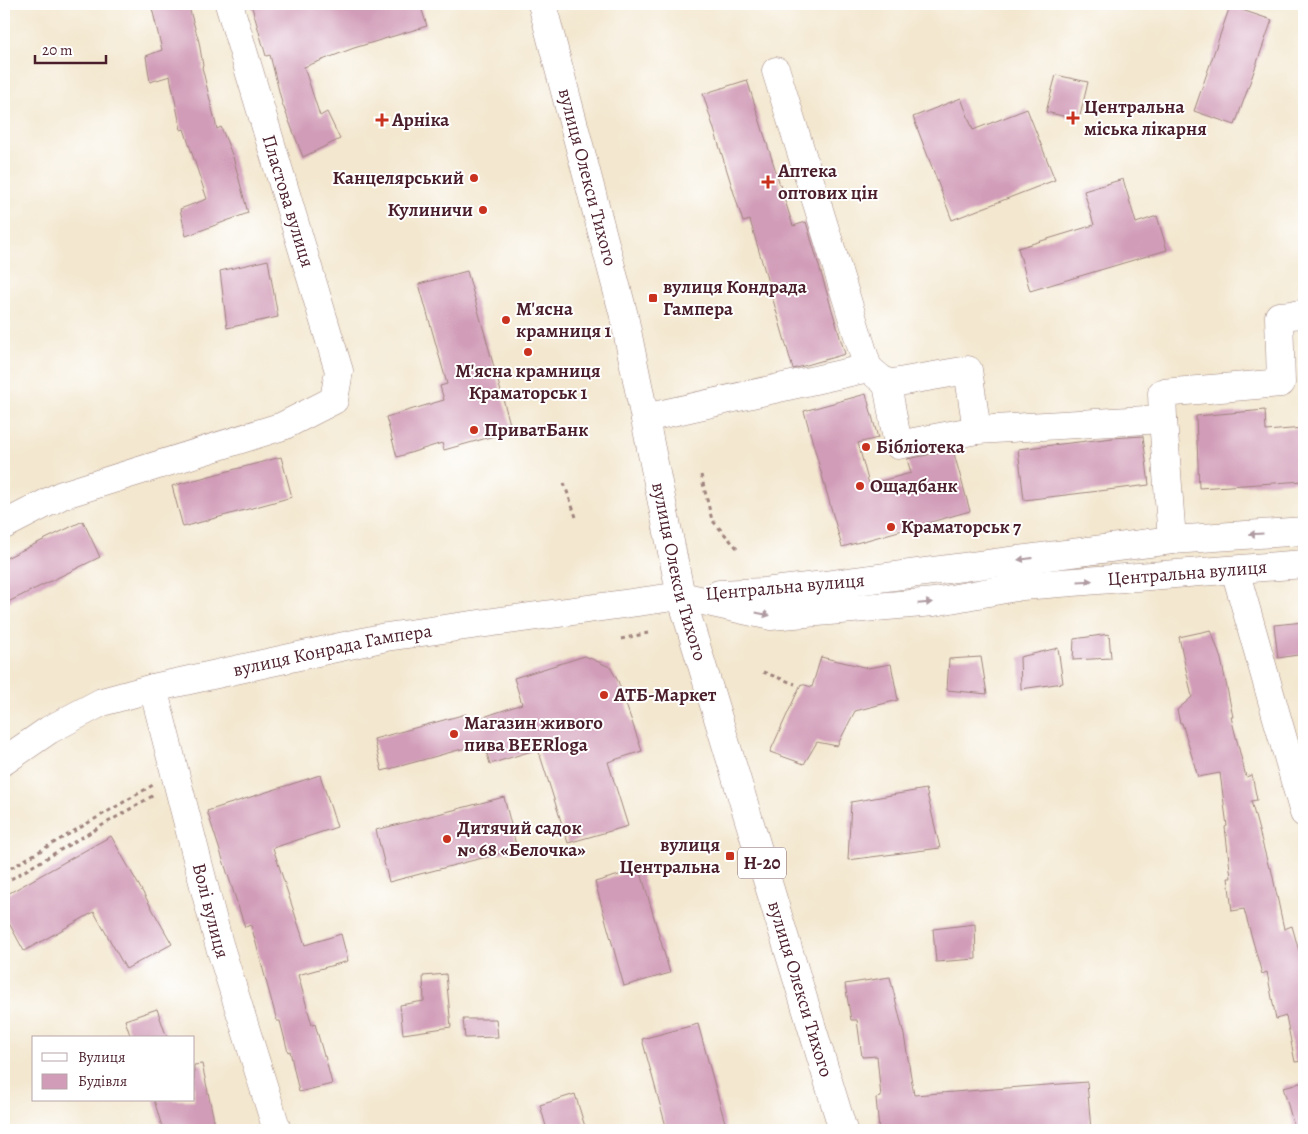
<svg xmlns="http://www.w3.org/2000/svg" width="1308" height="1134" viewBox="0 0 1308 1134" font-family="Alegreya,serif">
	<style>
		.building { fill: #d19cb8 }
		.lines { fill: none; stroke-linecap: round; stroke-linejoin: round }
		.minor-casing { stroke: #9e837d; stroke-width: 29 }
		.major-casing { stroke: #9e837d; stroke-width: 29 }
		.path { stroke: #9e837d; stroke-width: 3; stroke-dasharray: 4 4; stroke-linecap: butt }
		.minor { stroke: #fff; stroke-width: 28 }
		.major { stroke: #fff; stroke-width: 28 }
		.oneway { fill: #ae9aa0 }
		.poi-dot { fill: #c8321e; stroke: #fff; stroke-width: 2 }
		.labels { text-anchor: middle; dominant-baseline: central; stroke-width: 4; stroke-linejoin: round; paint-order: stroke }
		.shield { fill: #fff; stroke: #80626b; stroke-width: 1 }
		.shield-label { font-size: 18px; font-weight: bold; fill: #4a1f2b }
		.poi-label { font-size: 19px; font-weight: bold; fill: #4a1f2b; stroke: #fff; text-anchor: start }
		.street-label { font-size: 19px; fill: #4a1f2b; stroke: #fff }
	</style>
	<rect width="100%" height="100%" fill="#fff"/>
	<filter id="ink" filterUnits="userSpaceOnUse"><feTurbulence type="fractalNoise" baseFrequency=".02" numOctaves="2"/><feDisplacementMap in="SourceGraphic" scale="10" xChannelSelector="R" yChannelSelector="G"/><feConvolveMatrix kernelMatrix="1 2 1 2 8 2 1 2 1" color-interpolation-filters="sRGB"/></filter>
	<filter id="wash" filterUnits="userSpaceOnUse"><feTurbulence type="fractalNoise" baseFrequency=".0096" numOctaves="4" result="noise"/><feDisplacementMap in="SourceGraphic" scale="20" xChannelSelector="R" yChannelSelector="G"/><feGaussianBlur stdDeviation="1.12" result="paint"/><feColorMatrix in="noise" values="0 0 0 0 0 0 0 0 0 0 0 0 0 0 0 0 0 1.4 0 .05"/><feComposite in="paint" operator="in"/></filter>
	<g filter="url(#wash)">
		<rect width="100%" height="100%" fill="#f3e7cf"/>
		<g id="blocks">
			<path class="building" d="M151 4H188L199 42 203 66 202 67 217 129 221 127 233 157 248 213 186 236 180 209 207 199 184 129 181 130 170 76 150 82 146 56 162 50Z
				M251 4H420L427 26 354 48 304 67 320 116 327 112 340 139 303 157 282 103 270 55 266 56Z
				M1230 6 1272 20 1235 125 1194 111Z
				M1056 75 1088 82 1079 120 1046 112Z
				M747 80 793 226 806 222 845 354 793 369 750 220 743 222 703 94Z
				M961 98 973 130 1027 109 1055 180 952 220 913 117Z
				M1123 179 1136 223 1157 216 1167 250 1030 291 1018 248 1094 225 1084 191Z
				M268 260 278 317 227 328 220 271Z
				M467 271 512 431 444 450 442 443 397 457 386 417 444 400 440 386 447 384 419 284Z
				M866 394 878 438 858 443 869 484 911 473 907 459 953 450 970 511 842 547 804 411Z
				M1265 410 1266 431 1304 428V481L1199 488 1196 416Z
				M1143 436 1149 485 1024 500 1018 449 1113 438Z
				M281 457 292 497 183 527 172 486Z
				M83 521 100 557 4 604V559Z
				M1304 622V654L1278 658 1274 625Z
				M1211 630 1221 659 1233 717H1231L1246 777 1252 775 1257 800 1251 801 1269 868H1271L1284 929 1292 926 1304 969V1061L1295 1062 1286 1016 1276 1019 1267 972 1262 974 1244 909 1232 911 1228 878H1231L1225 827 1227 826 1220 773 1198 777 1182 723H1180L1177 710 1192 697 1179 637Z
				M1109 634 1111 658 1073 660 1074 639Z
				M1058 648 1063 683 1021 689 1020 657Z
				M585 656 610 667 618 681 642 751 608 762 628 826 568 843 538 749 490 764 484 743 382 771 374 739 466 714 469 722 522 704 514 678Z
				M821 657 868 668 891 664 898 700 855 711 837 746 817 742 804 764 770 752 801 684 812 687Z
				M981 657 987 694 947 690 949 659Z
				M320 775 337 827 273 848 305 945 341 934 348 961 298 975 312 1025 315 1024 324 1056H325L332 1084 299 1092 290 1051 288 1052 280 1021H277L251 925 245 927 207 811Z
				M926 789 940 848 848 860 851 802Z
				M504 797 517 849 389 882 376 830Z
				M111 836 172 944 126 969 94 912 24 951 4 914V896Z
				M640 869 670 973 624 986 595 882Z
				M975 924 976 959 936 962 933 929Z
				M446 974 451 1027 403 1034 400 1005 424 1001 423 976Z
				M890 977 904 1035 914 1095 1087 1082 1091 1130H879L876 1098 881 1097 877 1056 862 1057 857 1020H851L845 984Z
				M157 1009 167 1038H131L125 1020Z
				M463 1019H496L498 1037 465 1038Z
				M698 1024 727 1130H667L642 1039Z
				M202 1064 216 1130H163L154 1100H194V1065Z
				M1304 1082V1130H1295L1283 1087Z
				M575 1094 586 1130H547L540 1105Z"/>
		</g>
	</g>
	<g filter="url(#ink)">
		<use href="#blocks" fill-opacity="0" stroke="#9e837d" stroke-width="1"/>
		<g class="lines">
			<g class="minor-casing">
				<g id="minor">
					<path d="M776 71 868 368"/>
					<path d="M887 384 898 445 977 430 1163 419 1162 393 1281 383 1279 316 1304 314"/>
					<path d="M645 418 868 368 887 384 968 370 977 430"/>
					<path d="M1163 419 1172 540"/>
					<path d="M4 525 62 495 283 426 334 400 339 371 229 4"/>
					<path d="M1235 570 1304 813"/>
					<path d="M719 594 763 592 825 585 1172 540 1304 531"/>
					<path id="s1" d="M681 596 771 616 934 602 1022 586 1304 564"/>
					<path id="s2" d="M153 688 219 944 277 1130"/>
				</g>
			</g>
			<g class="major-casing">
				<g id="major">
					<path id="s3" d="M542 4 624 316 681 596 843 1130"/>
					<path id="s4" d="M4 761 49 730 102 702 153 688 386 637 681 596"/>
				</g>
			</g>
			<path class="path" d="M701 475 712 520 737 548
				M564 483 576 517
				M621 639 648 633
				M763 672 795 684
				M4 872 153 785
				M4 883 154 795"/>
			<use href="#minor" class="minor"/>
			<use href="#major" class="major"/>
		</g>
		<defs><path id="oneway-solid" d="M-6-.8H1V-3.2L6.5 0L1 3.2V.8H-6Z" transform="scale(1.25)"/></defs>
		<g class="oneway">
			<use href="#oneway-solid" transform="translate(1256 534) rotate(176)"/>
			<use href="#oneway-solid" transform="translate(1025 559) rotate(173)"/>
			<use href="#oneway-solid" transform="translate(1085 581) rotate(-4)"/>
			<use href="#oneway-solid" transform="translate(925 603) rotate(-5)"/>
			<use href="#oneway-solid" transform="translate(763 614) rotate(12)"/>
		</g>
	</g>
	<g class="poi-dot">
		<path d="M1070.5 110.5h5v5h5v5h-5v5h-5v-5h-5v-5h5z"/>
		<path d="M379.5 112.5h5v5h5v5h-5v5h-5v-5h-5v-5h5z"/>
		<circle cx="474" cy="178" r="5"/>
		<path d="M765.5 174.5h5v5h5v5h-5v5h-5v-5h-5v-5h5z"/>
		<circle cx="483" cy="210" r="5"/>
		<rect x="648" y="293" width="10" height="10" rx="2.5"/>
		<circle cx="506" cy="320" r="5"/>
		<circle cx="528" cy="352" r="5"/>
		<circle cx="474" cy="430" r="5"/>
		<circle cx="866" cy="447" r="5"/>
		<circle cx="860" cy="486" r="5"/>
		<circle cx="891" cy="527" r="5"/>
		<circle cx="604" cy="695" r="5"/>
		<circle cx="454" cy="734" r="5"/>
		<circle cx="447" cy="839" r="5"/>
		<rect x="725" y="851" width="10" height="10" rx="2.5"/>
	</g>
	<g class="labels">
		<rect class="shield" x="738" y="847.5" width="48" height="31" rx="4"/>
		<g class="shield-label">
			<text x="762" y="863">Н-20</text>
		</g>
		<g class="poi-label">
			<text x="1084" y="107">Центральна<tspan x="1084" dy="22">міська лікарня</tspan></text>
			<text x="392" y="120">Арніка</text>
			<text x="778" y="171">Аптека<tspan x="778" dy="22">оптових цін</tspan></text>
			<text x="464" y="178" text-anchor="end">Канцелярський</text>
			<text x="473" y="210" text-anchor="end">Кулиничи</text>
			<text x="663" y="287">вулиця Кондрада<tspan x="663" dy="22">Гампера</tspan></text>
			<text x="516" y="309">М'ясна<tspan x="516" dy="22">крамниця 1</tspan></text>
			<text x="528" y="371" text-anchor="middle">М'ясна крамниця<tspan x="528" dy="22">Краматорськ 1</tspan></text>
			<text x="484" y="430">ПриватБанк</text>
			<text x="876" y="447">Бібліотека</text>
			<text x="870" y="486">Ощадбанк</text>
			<text x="901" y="527">Краматорськ 7</text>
			<text x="614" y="695">АТБ-Маркет</text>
			<text x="464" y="723">Магазин живого<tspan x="464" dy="22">пива BEERloga</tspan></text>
			<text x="457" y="828">Дитячий садок<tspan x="457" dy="22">№ 68 «Белочка»</tspan></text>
			<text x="720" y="845" text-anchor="end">вулиця<tspan x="720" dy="22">Центральна</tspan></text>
		</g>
		<g class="street-label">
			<text stroke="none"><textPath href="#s3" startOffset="179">вулиця Олекси Тихого</textPath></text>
			<text transform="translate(288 201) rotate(73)">Пластова вулиця</text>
			<text stroke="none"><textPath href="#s3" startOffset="584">вулиця Олекси Тихого</textPath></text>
			<text stroke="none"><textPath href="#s1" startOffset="511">Центральна вулиця</textPath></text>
			<text transform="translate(785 587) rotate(-5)">Центральна вулиця</text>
			<text stroke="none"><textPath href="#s4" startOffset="351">вулиця Конрада Гампера</textPath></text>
			<text stroke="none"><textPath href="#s2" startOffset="230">Волі вулиця</textPath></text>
			<text stroke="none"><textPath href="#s3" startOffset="1019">вулиця Олекси Тихого</textPath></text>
		</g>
	</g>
	<rect width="1308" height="1134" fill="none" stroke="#fff" stroke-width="20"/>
	<rect x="32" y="1036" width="162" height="65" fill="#ffffff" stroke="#b7a5aa"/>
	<rect x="42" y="1053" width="25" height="8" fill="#ffffff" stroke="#b7a5aa"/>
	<text x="78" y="1062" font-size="15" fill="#4a1f2b">Вулиця</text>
	<rect x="42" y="1074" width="25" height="15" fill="#d19cb8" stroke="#b7a5aa"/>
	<text x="78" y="1086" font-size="15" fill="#4a1f2b">Будівля</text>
	<path d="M35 55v8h71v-8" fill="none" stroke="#4a1f2b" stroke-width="2.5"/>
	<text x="42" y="55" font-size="15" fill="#4a1f2b" stroke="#ffffff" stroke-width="4" paint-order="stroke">20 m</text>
</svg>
